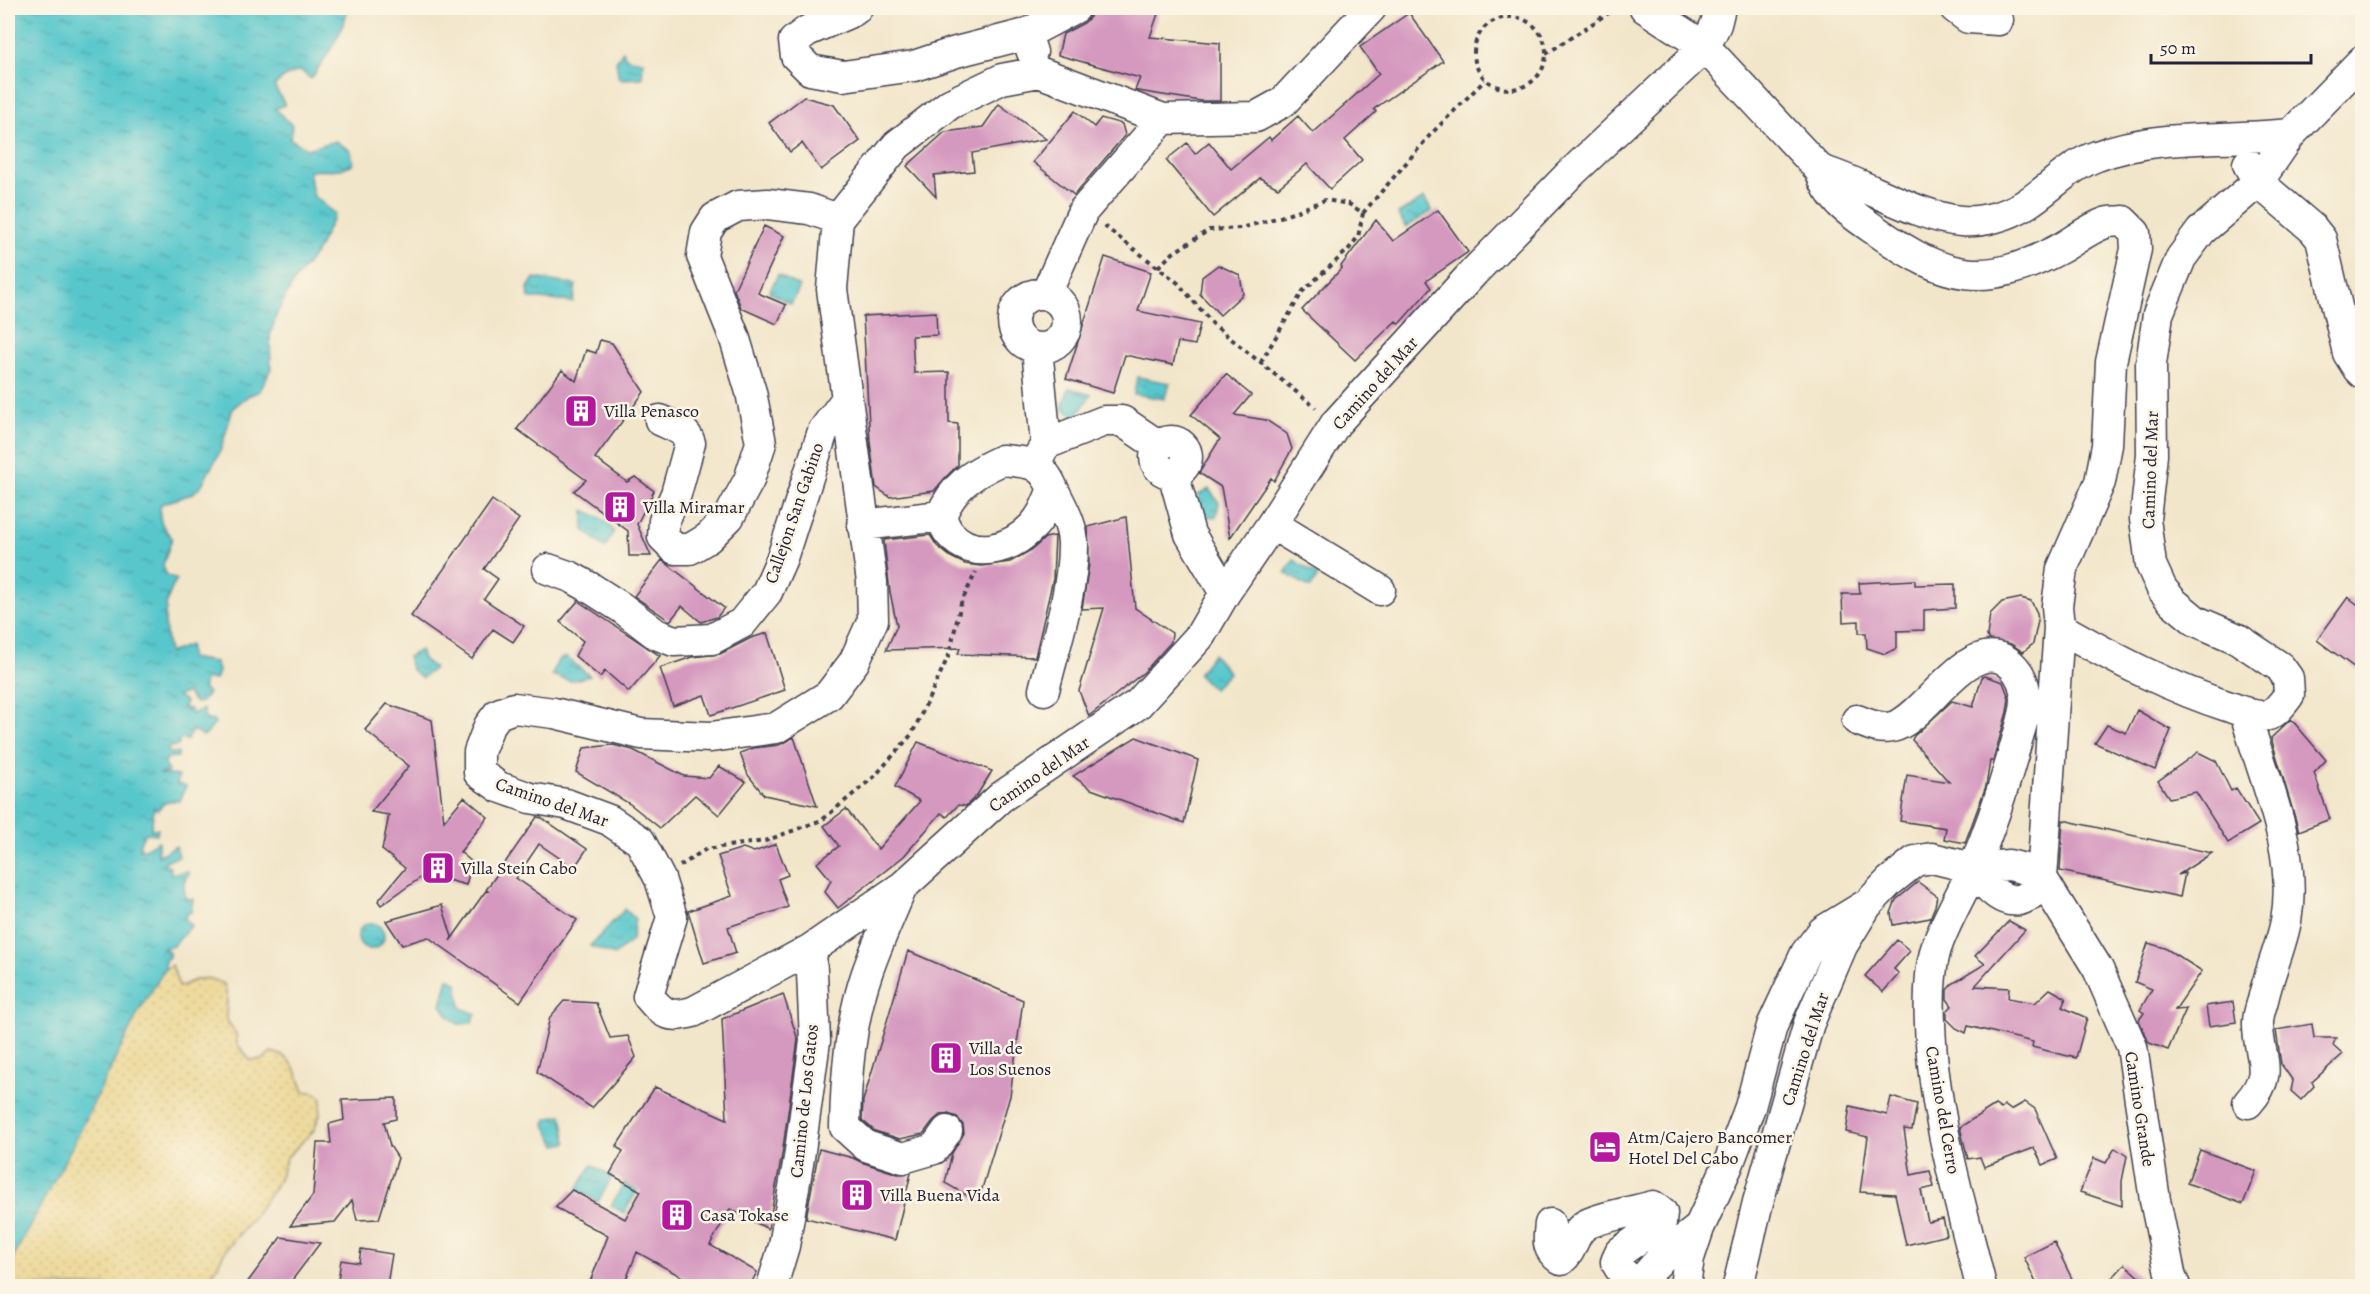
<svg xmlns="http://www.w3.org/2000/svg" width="2370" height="1294" viewBox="0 0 2370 1294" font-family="Alegreya,serif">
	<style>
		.sand { fill: url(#sand-dots); stroke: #887e6c; stroke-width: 1.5 }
		.water { fill: url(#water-ripples); stroke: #3e7484; stroke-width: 1.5 }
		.building { fill: #d599bf }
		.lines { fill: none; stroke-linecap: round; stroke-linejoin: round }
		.minor-casing { stroke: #413f50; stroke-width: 33 }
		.path { stroke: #413f50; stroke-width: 4; stroke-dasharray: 4.5 4.5; stroke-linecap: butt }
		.minor { stroke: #fff; stroke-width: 30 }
		.labels { text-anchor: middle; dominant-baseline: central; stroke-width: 5; stroke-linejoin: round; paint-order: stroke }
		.street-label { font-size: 18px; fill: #22223b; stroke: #fcf5e5 }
		.poi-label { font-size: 18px; fill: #22223b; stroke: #fcf5e5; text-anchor: start }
	</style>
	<defs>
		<pattern id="sand-dots" width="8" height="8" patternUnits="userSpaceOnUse" patternTransform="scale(1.5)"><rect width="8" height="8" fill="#eeda9e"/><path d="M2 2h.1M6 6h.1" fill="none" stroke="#ccbb89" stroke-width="1.8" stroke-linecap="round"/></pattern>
		<pattern id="water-ripples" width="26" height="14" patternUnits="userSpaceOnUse" patternTransform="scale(1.5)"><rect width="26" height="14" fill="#59c7cc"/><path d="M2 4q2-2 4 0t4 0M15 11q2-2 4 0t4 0" fill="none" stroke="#49a1a7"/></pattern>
	</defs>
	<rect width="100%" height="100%" fill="#fcf5e5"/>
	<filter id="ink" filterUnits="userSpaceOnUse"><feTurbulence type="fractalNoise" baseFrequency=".0167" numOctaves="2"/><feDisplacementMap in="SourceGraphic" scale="12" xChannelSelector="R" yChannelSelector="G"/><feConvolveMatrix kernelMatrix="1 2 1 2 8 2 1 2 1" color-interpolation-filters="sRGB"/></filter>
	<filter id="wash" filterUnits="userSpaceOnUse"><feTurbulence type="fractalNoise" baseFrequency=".008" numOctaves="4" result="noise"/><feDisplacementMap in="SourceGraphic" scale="24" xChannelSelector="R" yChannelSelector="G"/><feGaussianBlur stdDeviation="1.35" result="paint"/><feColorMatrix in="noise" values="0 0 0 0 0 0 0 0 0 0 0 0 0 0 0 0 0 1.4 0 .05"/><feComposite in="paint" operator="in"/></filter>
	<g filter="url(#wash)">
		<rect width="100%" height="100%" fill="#f2e6ca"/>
		<path class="sand" d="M172 965 179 987C197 979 205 974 224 984L227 996 226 1019 236 1034 237 1044 250 1060H262L271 1052C295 1057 296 1071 304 1092H314L322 1098 320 1114 314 1130 287 1157 278 1182 252 1219 225 1251 207 1286H8V1267L140 1009 165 969Z"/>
		<path class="water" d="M8 8H348C342 35 327 56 311 79L300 70 286 76 274 86 285 105 275 109 292 125 290 139 307 149 336 141 351 151 353 164 341 169 309 171 313 195 335 214 317 251 294 281 277 313 270 336 271 368 260 391 248 396 233 408 220 452 201 486 192 494 161 504C157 518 162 527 172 538L163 565 166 574 177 580C161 602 164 627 169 653L190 645V658L215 662 218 671 215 680 206 679 203 688 208 693 202 702 195 703 187 693 178 696 186 702 183 708 190 709 191 714 204 709V716L209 721 212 720 215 723 207 734 203 736 192 730 187 740 180 739 178 746 168 747 169 753H178V757L167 758 165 764 168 772 159 774 179 776 177 784 186 786 180 801C169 800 165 801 158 810L154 807 151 829H158L157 834 146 833 140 842V849H145L158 841V856L176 846 179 857 167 860 163 866 169 865 172 874 187 871 189 874C181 882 184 889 186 899H193L191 912 186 914 185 919 191 926 173 946 164 948 169 952V957L165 960V969L140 1009 73 1145 8 1267Z
			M623 51 626 58 643 61 642 78 619 79 616 61Z
			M1424 198 1432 211 1406 227 1398 214Z
			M778 275 800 287 791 304 769 292Z
			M534 278 576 285 573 302 529 298 528 288Z
			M1137 377 1170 383 1164 399 1134 394Z
			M1069 388 1091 395 1076 417 1062 408Z
			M1209 489 1219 503 1216 517 1201 516 1198 495Z
			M584 510 601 518 614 531 605 548 584 530Z
			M1294 560 1318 576 1311 588 1285 573Z
			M420 650 423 659 434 668 422 678 411 669 408 657Z
			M1213 654 1229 673 1213 689 1198 674Z
			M566 657 590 676 570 681 552 675 558 660Z
			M625 909 635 919 632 940 614 955 590 946Z
			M358 936a13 13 0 1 1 26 0a13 13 0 1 1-26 0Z
			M448 978 457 983 461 1008 476 1014 472 1023 458 1024 449 1017 441 1005Z
			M562 1115 567 1143 556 1145 545 1125 547 1119Z
			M592 1165 612 1177 598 1202 577 1189Z
			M624 1183 637 1191 624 1213 611 1206Z"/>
		<g id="blocks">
			<path class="building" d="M1092 8H1160L1150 37 1220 43V101H1201L1138 91 1135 90 1140 78 1058 55 1063 34 1084 23 1090 17Z
				M1409 13 1443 61 1374 109 1376 112 1345 140 1362 160 1330 189 1307 164 1278 188 1260 178 1213 217 1166 160 1187 143 1195 154 1209 142 1231 169 1269 137 1271 140 1298 116 1313 133 1379 74 1360 47Z
				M804 97 834 105 860 141 821 170 802 143 790 152 769 123Z
				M999 104 1046 139 972 153 974 171 934 175 936 197 907 166 945 132 983 127Z
				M1075 111 1094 127 1101 118 1122 124 1125 135 1074 195 1033 162Z
				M1438 210 1468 252 1426 281 1431 288 1399 324 1396 321 1355 360 1302 310 1342 268 1341 266 1376 220 1393 241Z
				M764 226 784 236 758 293 786 305 777 324 741 308 734 290Z
				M1105 257 1151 272 1138 311 1200 324 1195 345 1178 342 1173 365 1125 355 1113 393 1066 379Z
				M1218 265 1240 275 1243 294 1220 315 1200 294 1202 277Z
				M936 312 937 335 912 336 914 373 949 372V423L958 424V465L945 478 934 491 890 497 876 487 870 442 863 316Z
				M600 340 612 343 644 392 595 458 627 482 635 477 654 491 637 524 651 556H629L628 531 574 491 586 480 517 429 562 370 576 381 586 350 596 353Z
				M1226 374 1251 395 1234 415 1266 420 1287 434 1292 449 1274 481 1271 478 1230 538 1221 487 1199 473 1220 439 1191 415Z
				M492 500 519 519 484 569 498 579 484 599 524 626 513 642 493 629 472 659 411 616Z
				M1126 517 1135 608 1172 633 1171 642 1144 672 1089 716 1079 691 1104 608 1082 609 1089 564 1088 527Z
				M930 535 937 546 951 557 965 564 981 566 1010 562 1033 549 1045 538 1055 536 1053 579 1035 657 958 654 960 648 886 650 897 626 890 592 884 540Z
				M662 560 724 608 717 617 701 622 682 606 670 621 634 596Z
				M1915 580V585L1955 584V608L1924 610V630L1897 631V648L1885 654 1867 648 1866 633H1859V621L1843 622 1842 594H1860L1859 583Z
				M2348 597 2362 608V673L2317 640Z
				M2021 598 2031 601 2037 613 2038 621 2033 644 2023 652 2011 644 1990 640 1987 636 1990 614 2002 602Z
				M578 601 660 656 629 692 605 671 600 677 575 656 583 641 560 622Z
				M767 633 785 690 711 715 704 695 673 706 660 668 692 657 720 654 751 638Z
				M1985 676 2003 682 2009 698 2007 712 1993 761H1990L1986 786 1965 843 1944 839 1946 828 1900 821 1907 775 1949 782 1912 740 1914 736 1952 701 1973 707 1982 677Z
				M387 704 432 720 444 821 464 797 488 817 460 852 472 862 466 885 426 874 381 905 378 901 405 868 382 850 389 815 371 812 409 766 365 730Z
				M2137 710 2171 730 2155 770 2095 743 2107 725 2126 733Z
				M2291 719 2326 760 2314 773 2330 819 2299 831 2271 738Z
				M794 737 817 806 764 795 748 775 740 753 754 748 779 745Z
				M1136 737 1198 760 1184 823 1091 789 1073 776Z
				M918 742 992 771 977 795 966 806 958 805 947 817 941 813 904 856 838 908 825 892 831 880 817 863 839 846 824 826 846 809 878 849 920 801 895 787Z
				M613 745 633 750 684 776 709 778 719 766 746 782 719 815 695 795 660 828 630 804 576 772 584 748Z
				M2198 752 2216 761 2231 791 2236 788 2259 824 2228 843 2196 792 2169 798 2158 781Z
				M537 817 542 818 587 849 574 868 539 844 516 878 577 920 520 1002 428 937 402 945 386 921 442 905 452 937 450 941 485 892 488 891 486 890Z
				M2063 820 2212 853 2178 875 2185 873 2180 897 2060 871Z
				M776 844 788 875 778 879 788 907 728 927 736 953 704 963 688 911 732 896 718 856 743 848 754 852Z
				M1918 882 1937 896 1935 906 1930 918 1893 925 1891 913 1896 900Z
				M2009 921 2025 930 1975 986 2009 988 2008 998 2035 1003 2050 989 2066 998 2062 1007 2087 1018 2076 1058 2032 1047 2033 1042 1968 1026 1966 1033 1956 1028 1947 1019V1011L1952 1006 1947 999V990L1952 984 1985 964 1975 956Z
				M1897 940 1910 951 1894 969 1899 974 1883 992 1865 976Z
				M2148 943 2165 948 2202 971 2175 1010 2186 1009 2168 1050 2149 1043 2139 1020 2144 1013 2140 1010 2152 989 2135 982Z
				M908 951 1023 1000 1010 1096 978 1202 945 1183 952 1153 964 1133 963 1125 957 1117 948 1114 940 1115 933 1121 923 1134 900 1139 875 1131 862 1120 863 1101Z
				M783 994 798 1040 782 1155 768 1229 730 1209 710 1245 757 1272 749 1287H700L637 1252 623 1287H588L608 1236 555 1207 572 1190 625 1219 641 1191 610 1174 623 1151 616 1147 655 1087 727 1119 722 1019Z
				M564 1001 596 1003 610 1038 628 1036 636 1057 592 1108 537 1072 550 1017Z
				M2233 1002 2236 1022 2209 1026 2206 1006Z
				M2312 1024 2314 1038H2336L2333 1045 2343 1054 2312 1082 2314 1086 2301 1100 2291 1091 2293 1081 2281 1064 2276 1030Z
				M1891 1097 1917 1104 1912 1130 1904 1129 1911 1175 1930 1171 1934 1187 1921 1190 1928 1222 1943 1219 1947 1235 1906 1245 1895 1194 1860 1192 1868 1137 1846 1132 1850 1106 1887 1115Z
				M396 1098V1119L384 1122 390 1146 398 1158 379 1219 357 1220 352 1200 335 1222 290 1226 313 1195 317 1143H331L329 1124 344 1120 342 1100Z
				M2025 1102 2035 1109 2057 1159 2043 1165 2034 1148 1984 1167 1980 1157 1968 1159 1960 1127 1995 1105 2001 1109 2004 1105 2011 1110Z
				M2115 1148 2127 1156 2122 1181V1206L2080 1192 2094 1158 2106 1163Z
				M819 1149 853 1158 861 1162 898 1174 911 1173 895 1240 806 1218Z
				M2200 1150 2256 1171 2243 1204 2187 1183Z
				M281 1237 320 1243 287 1287H244Z
				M2054 1242 2076 1287H2038L2024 1257Z
				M361 1249 392 1254 387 1285 372 1283V1287H337L341 1260 359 1263Z
				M2125 1264 2151 1287H2104Z"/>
		</g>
	</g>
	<g filter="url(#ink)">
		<use href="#blocks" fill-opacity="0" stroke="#413f50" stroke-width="1.5"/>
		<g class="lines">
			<g class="minor-casing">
				<path id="minor" d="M857 8 853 11 807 31 794 41 796 56 810 70 843 76 914 66 956 52 1026 34
					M1371 8 1283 102 1256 117 1163 119 1039 72 1002 79 950 104 897 145 838 219 832 289 872 582 873 620 854 662 829 695 776 728 711 737 641 734 554 713 514 708 498 714 489 726 479 752V773L499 787 530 798 566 804 609 820 640 841 660 879 672 917 648 996C664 1015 668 1018 693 1012L811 949 902 887 1001 797 1138 704 1200 636 1225 593 1272 524 1336 423 1474 272 1567 177 1705 47 1716 24 1720 8
					M1645 8 1705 47 1820 170C1830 202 1852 214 1878 232 1947 280 1985 289 2061 248 2075 240 2090 228 2105 223 2110 221 2117 222 2123 221L2135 233 2136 249 2111 362 2107 445 2100 482 2062 569 2057 606 2059 627 2042 878C2038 883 2035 891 2031 894 2007 913 1985 885 1973 868
					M1955 8 1968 18 1998 20
					M1032 52 1026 34 1075 8
					M2248 164 2258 182 2313 229 2321 239 2348 353 2358 369 2362 373
					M1820 170C1864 183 1917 217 1961 221 1982 223 2009 215 2026 204 2051 188 2069 166 2097 156 2157 133 2228 141 2291 134
					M1013 321a27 27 0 1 1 54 0a27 27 0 1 1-54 0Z
					M1046 294 1083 211 1163 119
					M660 420C672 426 686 429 690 443L676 494 664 521 663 537 675 549H690L708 538 729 517 749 480 761 443 751 392 734 336 702 256 706 232 715 218 738 206 768 204 809 209 838 219
					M1155 457a16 16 0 1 1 32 0a16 16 0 1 1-32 0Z
					M1046 444 1104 421H1122L1159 446
					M1002 460C1030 463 1041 461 1053 489 1047 503 1043 516 1032 527 1011 549 973 561 949 533 946 529 943 522 941 516 953 486 973 473 1002 460Z
					M1036 461 1046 444 1037 348
					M1173 473 1190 534 1225 593
					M1272 524 1380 590
					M863 525 941 516
					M548 569 571 577 589 587 622 608 656 634 674 641 712 639 742 623 767 592 782 558 823 431 846 400
					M2059 627C2113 658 2170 688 2230 707 2239 710 2251 716 2261 716 2274 717 2282 704 2289 695L2288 678 2280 667 2238 639 2196 621 2173 602 2162 589 2151 565 2145 519 2152 455 2151 364 2158 314 2181 258 2201 231 2258 182 2291 134 2362 61
					M1044 690C1055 645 1073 592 1073 545 1073 525 1062 507 1053 489
					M2245 712C2263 780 2299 849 2286 921 2281 947 2269 973 2263 1000 2261 1007 2258 1015 2258 1022 2257 1057 2277 1071 2248 1103
					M1857 720C1868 724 1879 730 1892 727 1924 721 1963 641 2003 659 2015 665 2023 678 2025 691 2029 706 2021 725 2017 740 2005 784 1991 827 1973 869 1962 894 1942 927 1935 952 1929 975 1929 1000 1930 1024 1933 1113 1960 1200 1981 1286
					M902 887C890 916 877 944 867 973 850 1022 846 1076 845 1127L866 1146 903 1158 934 1149 947 1131
					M1550 1224C1548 1241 1546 1249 1561 1260 1574 1250 1572 1235 1584 1226 1592 1219 1639 1210 1653 1206L1662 1213 1661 1223 1620 1252 1616 1262C1623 1275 1628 1281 1643 1279L1663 1256 1699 1228
					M772 1286 784 1246 799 1158 815 1041 811 949
					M1685 1286 1689 1258 1699 1228 1728 1165 1750 1107 1772 1026 1806 953 1823 931 1864 906
					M1738 1286 1758 1202 1809 1023 1842 946 1867 905 1890 881 1915 861 1932 858 1973 868 2009 865 2025 869 2042 878 2098 969 2132 1047 2155 1200 2171 1278 2175 1286"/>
			</g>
			<path class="path" d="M1474 53a36 36 0 1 1 72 0a36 36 0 1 1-72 0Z
				M1546 54 1616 8
				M1363 213 1431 134 1485 80
				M1104 226 1178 283 1213 324 1316 408
				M1158 267 1173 253 1209 230 1241 228 1287 215 1325 200 1349 204 1363 213 1358 237 1348 250 1303 291 1261 362
				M680 866 706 849 765 841 822 820 875 776 912 734 949 655 961 603 976 572"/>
			<use href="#minor" class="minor"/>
		</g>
	</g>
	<defs>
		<g id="building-square" transform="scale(1.725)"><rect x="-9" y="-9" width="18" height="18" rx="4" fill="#b5179e" stroke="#fcf5e5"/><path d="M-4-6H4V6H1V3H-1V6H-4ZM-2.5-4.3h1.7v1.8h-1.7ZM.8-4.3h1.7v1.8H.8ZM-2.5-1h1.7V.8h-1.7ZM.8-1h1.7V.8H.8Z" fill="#fff"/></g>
		<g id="hotel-square" transform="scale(1.725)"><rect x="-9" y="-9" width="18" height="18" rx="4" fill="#b5179e" stroke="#fcf5e5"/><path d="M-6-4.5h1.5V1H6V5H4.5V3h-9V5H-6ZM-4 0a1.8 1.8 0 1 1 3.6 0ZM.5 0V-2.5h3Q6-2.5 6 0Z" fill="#fff"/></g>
	</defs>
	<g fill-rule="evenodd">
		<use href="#building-square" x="581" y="411"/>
		<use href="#building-square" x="620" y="507"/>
		<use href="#building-square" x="438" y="868"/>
		<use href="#building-square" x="946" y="1058"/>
		<use href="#hotel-square" x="1605" y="1147"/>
		<use href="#building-square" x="857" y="1195"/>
		<use href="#building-square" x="677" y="1215"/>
	</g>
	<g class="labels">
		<g class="street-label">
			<text transform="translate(1375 383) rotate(-48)">Camino del Mar</text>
			<text transform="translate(2150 470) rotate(-88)">Camino del Mar</text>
			<text transform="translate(794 513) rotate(-71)">Callejon San Gabino</text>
			<text transform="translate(1039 774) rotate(-35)">Camino del Mar</text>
			<text transform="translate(552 802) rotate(19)">Camino del Mar</text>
			<text transform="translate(1805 1049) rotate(-72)">Camino del Mar</text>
			<text transform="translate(804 1101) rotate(-84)">Camino de Los Gatos</text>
			<text transform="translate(2140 1109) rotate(81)">Camino Grande</text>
			<text transform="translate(1943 1110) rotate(80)">Camino del Cerro</text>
		</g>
		<g class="poi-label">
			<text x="604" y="411">Villa Penasco</text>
			<text x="643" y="507">Villa Miramar</text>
			<text x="461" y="868">Villa Stein Cabo</text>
			<text x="969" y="1048">Villa de<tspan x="969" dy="21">Los Suenos</tspan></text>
			<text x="1628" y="1137">Atm/Cajero Bancomer<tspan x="1628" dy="21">Hotel Del Cabo</tspan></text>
			<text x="880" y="1195">Villa Buena Vida</text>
			<text x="700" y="1215">Casa Tokase</text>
		</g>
	</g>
	<rect width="2370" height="1294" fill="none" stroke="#fcf5e5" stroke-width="30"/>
	<path d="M2151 54v9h160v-9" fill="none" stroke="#22223b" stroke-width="3"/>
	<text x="2160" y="54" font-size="18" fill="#22223b" stroke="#fcf5e5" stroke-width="4.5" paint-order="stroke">50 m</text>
</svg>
